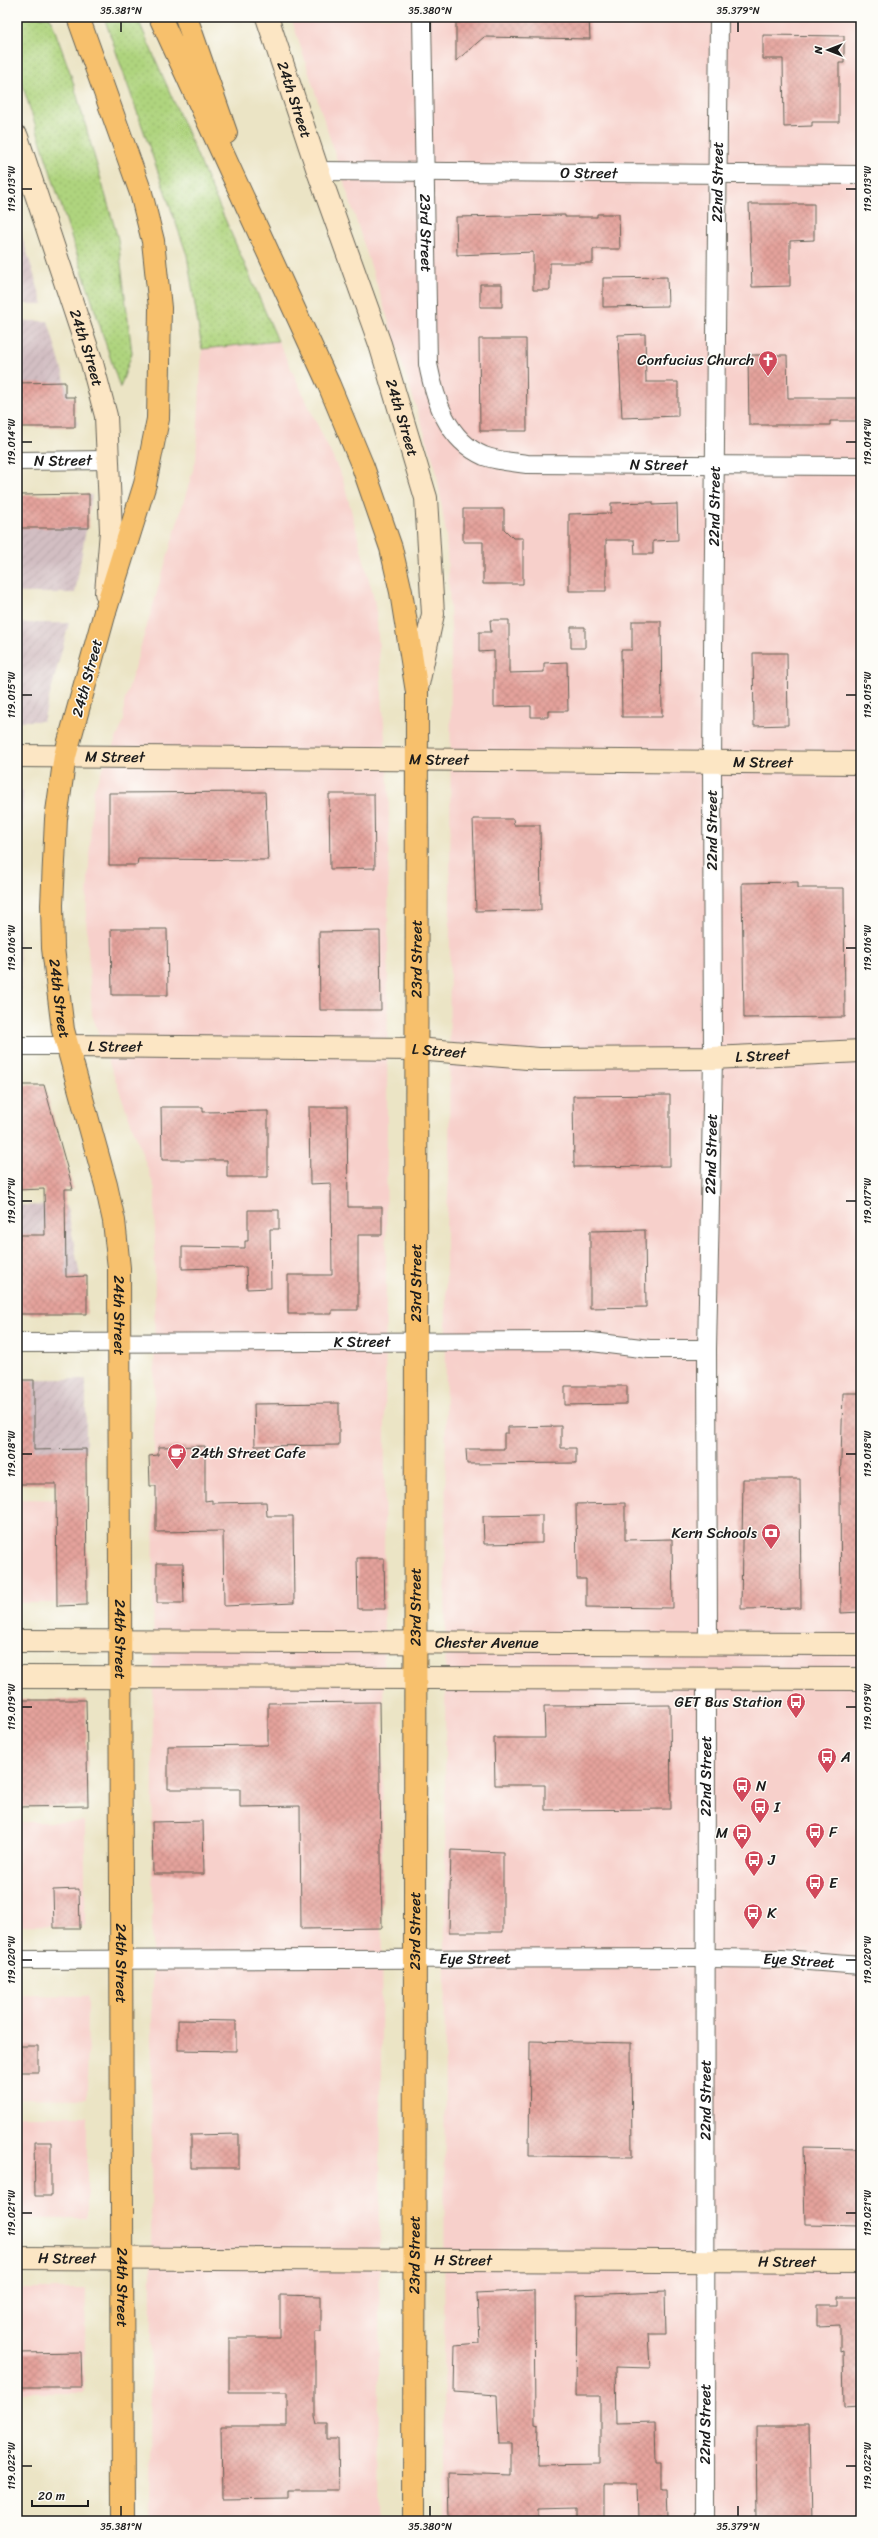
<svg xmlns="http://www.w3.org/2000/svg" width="878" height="2538" viewBox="0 0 878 2538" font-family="Sriracha,sans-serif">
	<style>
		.built { fill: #f7d0cb }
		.industrial { fill: url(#industrial-furrows) }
		.green { fill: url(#green-dots); stroke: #66784d }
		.building { fill: url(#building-cross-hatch) }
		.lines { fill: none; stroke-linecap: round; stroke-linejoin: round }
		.street-casing { stroke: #646257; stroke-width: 20 }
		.secondary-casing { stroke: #646257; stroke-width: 24 }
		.primary-casing { stroke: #646257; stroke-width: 24 }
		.highway-casing { stroke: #646257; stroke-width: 24 }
		.street { stroke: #fff; stroke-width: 18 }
		.secondary { stroke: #fce6c4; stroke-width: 22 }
		.primary { stroke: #f7c06c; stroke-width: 22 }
		.highway { stroke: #f7c06c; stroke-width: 22 }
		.ticks { fill: none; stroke: #1c1c1c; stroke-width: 1.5 }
		.labels { text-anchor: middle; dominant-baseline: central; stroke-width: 3; stroke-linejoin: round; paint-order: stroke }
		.street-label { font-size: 15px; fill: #1c1c1c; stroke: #fdfcf7 }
		.poi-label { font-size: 15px; fill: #1c1c1c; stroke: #fdfcf7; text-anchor: start }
		.neatline { fill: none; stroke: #1c1c1c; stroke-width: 1.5 }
		.ticks-label { font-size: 10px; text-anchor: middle; fill: #1c1c1c }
	</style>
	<defs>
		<pattern id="industrial-furrows" width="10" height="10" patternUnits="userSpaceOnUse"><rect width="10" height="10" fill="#d2bec2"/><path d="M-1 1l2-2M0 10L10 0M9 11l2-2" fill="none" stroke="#b4a3a6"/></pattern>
		<pattern id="green-dots" width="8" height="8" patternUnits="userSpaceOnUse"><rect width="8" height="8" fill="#afd47e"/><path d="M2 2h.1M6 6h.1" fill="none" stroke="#96b56c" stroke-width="1.8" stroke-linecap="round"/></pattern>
		<pattern id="building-cross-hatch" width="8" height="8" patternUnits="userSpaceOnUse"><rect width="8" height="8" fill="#e4a29b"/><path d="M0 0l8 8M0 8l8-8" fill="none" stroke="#c38b85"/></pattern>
	</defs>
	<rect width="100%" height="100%" fill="#fdfcf7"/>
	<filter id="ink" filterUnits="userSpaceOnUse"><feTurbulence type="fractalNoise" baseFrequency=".025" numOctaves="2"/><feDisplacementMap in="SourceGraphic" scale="8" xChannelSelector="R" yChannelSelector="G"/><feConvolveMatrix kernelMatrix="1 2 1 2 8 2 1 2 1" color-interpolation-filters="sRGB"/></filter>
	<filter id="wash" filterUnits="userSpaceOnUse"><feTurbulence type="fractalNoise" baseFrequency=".012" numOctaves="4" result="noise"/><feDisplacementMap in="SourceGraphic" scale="16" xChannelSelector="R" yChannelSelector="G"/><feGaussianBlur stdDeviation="0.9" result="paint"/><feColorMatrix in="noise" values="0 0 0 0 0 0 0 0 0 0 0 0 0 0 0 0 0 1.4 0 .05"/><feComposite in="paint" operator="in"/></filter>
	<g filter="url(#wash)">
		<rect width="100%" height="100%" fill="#ebe4c5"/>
		<path class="built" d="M291 17H861V2521H444L446 1226 449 1179 451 627 446 534 436 469Z
			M278 341 343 479 376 607 389 797 378 2521H150L155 1189 92 1015 86 917 93 791 124 721V703L196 460 202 349Z
			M17 1499 86 1500 87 1603H17Z
			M17 1822H85V1926L17 1925Z
			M17 1995 88 1996 87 2099 17 2098Z
			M17 2116H87V2219H17Z
			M17 2289H86L84 2393H17Z"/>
		<path class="industrial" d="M17 221 31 265 43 304H17Z
			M17 321H48L78 425H17Z
			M17 495H92L75 593H17Z
			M17 623H69L43 721H17Z
			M17 791H23L18 894H17Z
			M17 912 22 1015H17Z
			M17 1205 67 1206 86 1309H17Z
			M17 1379H86V1483L17 1482Z"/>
		<path class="green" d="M17 17H50L71 75 118 239 132 353 120 388 17 68Z
			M104 17H137L278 341 202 349 187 255Z"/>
		<g id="blocks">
			<path class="building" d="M456 17H589L590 39 484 37 456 61Z
				M763 35 844 36V63H839V122H812V126L784 127 783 59H763Z
				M749 204H814V240L790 241V286L752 287Z
				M597 214H619L620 249H593V263H550V290H533V252L457 255 456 217 565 215V217H597Z
				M667 277 668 306 603 307V278Z
				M480 284H502V307H480Z
				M645 334 646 382H678V416L622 418 618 335Z
				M479 339H526L527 431H480Z
				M748 355H787L788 398H861V421H830V425H749Z
				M65 382V397H75V427H17V383Z
				M89 494V528H17V504H20V495Z
				M653 502V505L677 504 678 540 653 541V554H635L634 540H606V591H569V514L611 513V503Z
				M463 509H504V529L513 538H523V584H483V542H463Z
				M490 620H509V673L544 672V663L567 662 568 711H548V717H531V706L494 707V651L479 652V632H491Z
				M632 621H661L662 717H622L621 650H632Z
				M571 627H585V648H571Z
				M753 653H787L788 725 754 726Z
				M265 792 268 860 138 859 137 865H109V793Z
				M329 794H374L375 868 330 869Z
				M473 819H513L514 825H540L541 910 476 911Z
				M798 882V888H844L845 1017 744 1018 742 883Z
				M111 929H167L168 995H112Z
				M380 931 381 1010H320L319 932Z
				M17 1085H44L73 1189H65L66 1277 87 1276V1314H18L17 1235H45L44 1189 17 1190Z
				M670 1095V1166L574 1167 573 1096Z
				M161 1107H203V1112L268 1111V1177H227V1160H162Z
				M309 1107H347L348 1207H382V1235H358V1310H332V1314H288V1275H332L331 1183 310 1184Z
				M248 1210H279V1229H270L271 1288 247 1289 246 1267 182 1269V1247L245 1248V1241H248Z
				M645 1230 646 1307 590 1308V1231Z
				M17 1380H34V1450L86 1449 87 1605 57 1606 56 1484H17Z
				M565 1386H627V1404L565 1405Z
				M843 1393H861V1612L841 1613 840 1491Z
				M339 1403V1445L255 1446 254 1404Z
				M561 1426V1448H576V1463L467 1464 466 1449H504V1433H508V1427Z
				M205 1446V1501L212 1500V1503L266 1502 267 1516H293L294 1603 224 1606 223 1531 156 1532V1486H150L149 1456 158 1455V1447Z
				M743 1479H800L801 1608 741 1609Z
				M625 1503V1540L672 1539 673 1608 586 1607V1579H577L576 1504Z
				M542 1515V1543L484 1544 483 1516Z
				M357 1558H384L385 1609H358Z
				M157 1563H183L184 1603H157Z
				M17 1700H86L88 1806 17 1807Z
				M379 1702 382 1928 301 1929 300 1806 240 1807V1789H168V1746L268 1745V1703Z
				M670 1705 671 1809 545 1810V1785H495L494 1738H545L544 1706Z
				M203 1821 204 1874H153L152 1822Z
				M451 1850 503 1852V1932H449Z
				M79 1889 80 1928H54L53 1890Z
				M178 2020 236 2021V2051L178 2050Z
				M530 2041 631 2043 632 2157 529 2156Z
				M17 2046H38V2072H17Z
				M239 2134V2168H191V2135Z
				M34 2142H51V2196H35Z
				M803 2148 861 2149V2225L805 2224Z
				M534 2290 535 2423 539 2424 538 2465 600 2464V2396H576L577 2295 665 2292 666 2334H648L650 2368 615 2367 616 2423 655 2422 656 2462H661V2490H666L667 2518 638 2519 637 2484H604V2518H577V2507L538 2508V2518L449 2521 448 2473 511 2475V2444H499L497 2395 454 2392 455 2345 479 2343 477 2293Z
				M280 2295 321 2296V2331H315V2416L317 2424H327V2439H338L339 2490H288V2498L222 2499 221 2426H287V2392H229V2338H280Z
				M838 2297H861V2407L844 2408 843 2350 840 2351V2325L817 2326V2305H838Z
				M81 2352 82 2387H17V2353Z
				M756 2426H809L811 2521 757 2520Z"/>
		</g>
	</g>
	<g filter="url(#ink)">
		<use href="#blocks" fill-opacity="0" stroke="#646257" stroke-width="1"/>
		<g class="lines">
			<g class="street-casing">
				<g id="street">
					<path id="s1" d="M422 17 428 364C435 400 447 440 484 456 497 461 513 462 527 464L861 466"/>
					<path id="s2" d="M318 171 861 175"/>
					<path id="s3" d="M17 461 109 460"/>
					<path d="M17 1046H68"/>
					<path id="s4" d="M17 1343 584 1341 649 1349H707"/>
					<path id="s5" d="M708 1642 707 1349 713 1058 712 760 719 17"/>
					<path id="s6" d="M17 1960 707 1958 782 1959 861 1965"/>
					<path id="s7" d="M705 2521 706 1678"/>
				</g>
			</g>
			<g class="secondary-casing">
				<g id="secondary">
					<path id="s8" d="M267 17 318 171 380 344 426 498 433 614 417 689"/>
					<path id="s9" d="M17 137 92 363 106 416 111 531 106 593"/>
					<path id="s10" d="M17 756 861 763"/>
					<path id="s11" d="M68 1046 416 1049 539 1059 713 1058 861 1051"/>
					<path id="s12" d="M17 1641 861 1644"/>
					<path d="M17 1677 861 1679"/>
					<path id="s13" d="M17 2258 861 2262"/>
				</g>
			</g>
			<g class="primary-casing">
				<g id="primary">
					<path id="s14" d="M105 612 65 756 56 819 52 905 53 948 63 1030 106 1185 114 1221 119 1268 123 2521"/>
					<path id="s15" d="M414 2521 417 692"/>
				</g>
			</g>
			<g class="highway-casing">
				<path id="highway" d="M78 17 141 193 153 241 160 308 158 419 145 484 105 612
					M160 17 329 385 363 467 391 548 401 592 417 692
					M186 17 226 133"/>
			</g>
			<use href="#street" class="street"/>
			<use href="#secondary" class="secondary"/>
			<use href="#primary" class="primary"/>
			<use href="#highway" class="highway"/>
		</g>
	</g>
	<path class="ticks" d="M121 22V32M430 22V32M738 22V32M22 189H32M846 189H856M22 442H32M846 442H856M22 695H32M846 695H856M22 948H32M846 948H856M22 1201H32M846 1201H856M22 1454H32M846 1454H856M22 1707H32M846 1707H856M22 1960H32M846 1960H856M22 2213H32M846 2213H856M22 2466H32M846 2466H856M121 2506V2516M430 2506V2516M738 2506V2516"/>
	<defs>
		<g id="church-pin" transform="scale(1)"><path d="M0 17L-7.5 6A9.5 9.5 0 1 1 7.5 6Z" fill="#d1495b" stroke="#fdfcf7"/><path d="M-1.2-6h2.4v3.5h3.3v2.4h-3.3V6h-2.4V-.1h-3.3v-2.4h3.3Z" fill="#fff"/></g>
		<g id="cafe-pin" transform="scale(1)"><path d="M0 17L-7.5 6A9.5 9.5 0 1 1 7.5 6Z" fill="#d1495b" stroke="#fdfcf7"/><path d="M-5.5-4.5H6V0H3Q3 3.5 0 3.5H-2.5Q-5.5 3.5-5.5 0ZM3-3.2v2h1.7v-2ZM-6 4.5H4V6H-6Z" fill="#fff"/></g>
		<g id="bank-pin" transform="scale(1)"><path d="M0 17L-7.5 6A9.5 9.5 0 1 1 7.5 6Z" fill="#d1495b" stroke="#fdfcf7"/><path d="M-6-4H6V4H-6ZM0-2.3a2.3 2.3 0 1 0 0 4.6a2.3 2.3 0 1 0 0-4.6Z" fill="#fff"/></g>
		<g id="bus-pin" transform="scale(1)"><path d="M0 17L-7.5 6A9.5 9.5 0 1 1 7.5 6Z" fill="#d1495b" stroke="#fdfcf7"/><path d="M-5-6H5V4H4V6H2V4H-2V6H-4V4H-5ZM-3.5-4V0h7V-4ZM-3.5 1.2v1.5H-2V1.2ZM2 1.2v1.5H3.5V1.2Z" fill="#fff"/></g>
	</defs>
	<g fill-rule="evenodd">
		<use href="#church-pin" x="768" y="360"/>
		<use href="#cafe-pin" x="177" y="1453"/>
		<use href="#bank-pin" x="771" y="1533"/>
		<use href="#bus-pin" x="796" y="1702"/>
		<use href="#bus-pin" x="827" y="1757"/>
		<use href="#bus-pin" x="742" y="1786"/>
		<use href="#bus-pin" x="760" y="1807"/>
		<use href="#bus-pin" x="815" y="1832"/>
		<use href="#bus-pin" x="742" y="1833"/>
		<use href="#bus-pin" x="754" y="1860"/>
		<use href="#bus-pin" x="815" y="1883"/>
		<use href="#bus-pin" x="753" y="1913"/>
	</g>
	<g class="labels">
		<g class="street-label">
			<text stroke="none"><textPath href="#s8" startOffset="87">24th Street</textPath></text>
			<text stroke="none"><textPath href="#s2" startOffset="271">O Street</textPath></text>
			<text stroke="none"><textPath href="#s5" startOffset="1460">22nd Street</textPath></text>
			<text stroke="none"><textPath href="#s1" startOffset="216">23rd Street</textPath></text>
			<text stroke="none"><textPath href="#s9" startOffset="222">24th Street</textPath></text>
			<text stroke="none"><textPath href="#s8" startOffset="423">24th Street</textPath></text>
			<text stroke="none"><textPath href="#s3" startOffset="46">N Street</textPath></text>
			<text stroke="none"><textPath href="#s1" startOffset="635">N Street</textPath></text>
			<text stroke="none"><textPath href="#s5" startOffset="1136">22nd Street</textPath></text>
			<text transform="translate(87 678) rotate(-75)">24th Street</text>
			<text stroke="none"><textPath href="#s10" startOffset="98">M Street</textPath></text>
			<text stroke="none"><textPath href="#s10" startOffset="422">M Street</textPath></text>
			<text stroke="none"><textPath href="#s10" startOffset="746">M Street</textPath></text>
			<text transform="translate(712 830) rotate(-90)">22nd Street</text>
			<text stroke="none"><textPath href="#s15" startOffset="1562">23rd Street</textPath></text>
			<text stroke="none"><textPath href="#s14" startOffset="393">24th Street</textPath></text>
			<text stroke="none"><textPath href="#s11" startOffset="47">L Street</textPath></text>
			<text stroke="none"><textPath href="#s11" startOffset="371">L Street</textPath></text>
			<text stroke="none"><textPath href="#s11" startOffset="695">L Street</textPath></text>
			<text stroke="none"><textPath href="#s5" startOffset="488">22nd Street</textPath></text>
			<text stroke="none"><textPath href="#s15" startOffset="1238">23rd Street</textPath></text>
			<text stroke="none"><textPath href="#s14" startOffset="717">24th Street</textPath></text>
			<text stroke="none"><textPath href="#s4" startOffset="345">K Street</textPath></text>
			<text stroke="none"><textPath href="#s15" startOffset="914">23rd Street</textPath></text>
			<text stroke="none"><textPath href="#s14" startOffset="1041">24th Street</textPath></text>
			<text stroke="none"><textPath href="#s12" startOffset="470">Chester Avenue</textPath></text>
			<text stroke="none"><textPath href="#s7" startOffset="745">22nd Street</textPath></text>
			<text stroke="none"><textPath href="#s15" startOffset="590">23rd Street</textPath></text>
			<text stroke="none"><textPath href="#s6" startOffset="458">Eye Street</textPath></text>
			<text stroke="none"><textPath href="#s6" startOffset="782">Eye Street</textPath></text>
			<text stroke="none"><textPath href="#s14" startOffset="1365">24th Street</textPath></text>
			<text stroke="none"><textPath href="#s7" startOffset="421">22nd Street</textPath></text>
			<text stroke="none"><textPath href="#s15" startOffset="266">23rd Street</textPath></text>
			<text stroke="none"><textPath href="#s13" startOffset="50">H Street</textPath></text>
			<text stroke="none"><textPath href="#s13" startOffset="446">H Street</textPath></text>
			<text stroke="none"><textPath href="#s13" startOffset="770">H Street</textPath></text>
			<text stroke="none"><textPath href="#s14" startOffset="1689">24th Street</textPath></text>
			<text stroke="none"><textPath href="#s7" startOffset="97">22nd Street</textPath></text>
		</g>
		<g class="poi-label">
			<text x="754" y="360" text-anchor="end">Confucius Church</text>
			<text x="191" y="1453">24th Street Cafe</text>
			<text x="757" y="1533" text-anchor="end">Kern Schools</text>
			<text x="782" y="1702" text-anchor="end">GET Bus Station</text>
			<text x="841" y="1757">A</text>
			<text x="756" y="1786">N</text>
			<text x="774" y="1807">I</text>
			<text x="829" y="1832">F</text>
			<text x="728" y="1833" text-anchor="end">M</text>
			<text x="768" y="1860">J</text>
			<text x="829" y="1883">E</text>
			<text x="767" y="1913">K</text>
		</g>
	</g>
	<rect width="878" height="2538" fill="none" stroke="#fdfcf7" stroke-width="44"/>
	<g transform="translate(828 50) rotate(270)" stroke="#fdfcf7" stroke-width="3" paint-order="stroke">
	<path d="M0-3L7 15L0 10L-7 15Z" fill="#1c1c1c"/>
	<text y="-6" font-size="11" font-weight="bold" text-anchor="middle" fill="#1c1c1c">N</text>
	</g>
	<path d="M32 2500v6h56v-6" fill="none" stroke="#1c1c1c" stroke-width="2"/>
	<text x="38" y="2500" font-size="12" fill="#1c1c1c" stroke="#fdfcf7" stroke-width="3" paint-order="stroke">20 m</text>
	<rect x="22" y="22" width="834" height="2494" class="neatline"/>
	<g class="ticks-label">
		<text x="121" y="14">35.381°N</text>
		<text x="430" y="14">35.380°N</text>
		<text x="738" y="14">35.379°N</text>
		<text transform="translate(867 189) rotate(-90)" y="4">119.013°W</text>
		<text transform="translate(11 189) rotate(-90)" y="4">119.013°W</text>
		<text transform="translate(867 442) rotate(-90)" y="4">119.014°W</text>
		<text transform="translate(11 442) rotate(-90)" y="4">119.014°W</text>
		<text transform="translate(867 695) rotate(-90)" y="4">119.015°W</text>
		<text transform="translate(11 695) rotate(-90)" y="4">119.015°W</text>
		<text transform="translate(867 948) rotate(-90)" y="4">119.016°W</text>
		<text transform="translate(11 948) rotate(-90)" y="4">119.016°W</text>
		<text transform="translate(867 1201) rotate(-90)" y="4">119.017°W</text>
		<text transform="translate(11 1201) rotate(-90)" y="4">119.017°W</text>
		<text transform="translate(11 1454) rotate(-90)" y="4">119.018°W</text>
		<text transform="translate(867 1454) rotate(-90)" y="4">119.018°W</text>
		<text transform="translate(11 1707) rotate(-90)" y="4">119.019°W</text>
		<text transform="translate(867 1707) rotate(-90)" y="4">119.019°W</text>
		<text transform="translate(11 1960) rotate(-90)" y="4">119.020°W</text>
		<text transform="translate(867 1960) rotate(-90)" y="4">119.020°W</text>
		<text transform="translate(11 2213) rotate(-90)" y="4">119.021°W</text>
		<text transform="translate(867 2213) rotate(-90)" y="4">119.021°W</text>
		<text transform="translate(867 2466) rotate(-90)" y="4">119.022°W</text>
		<text transform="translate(11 2466) rotate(-90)" y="4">119.022°W</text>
		<text x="121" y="2530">35.381°N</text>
		<text x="430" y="2530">35.380°N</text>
		<text x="738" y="2530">35.379°N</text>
	</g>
</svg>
